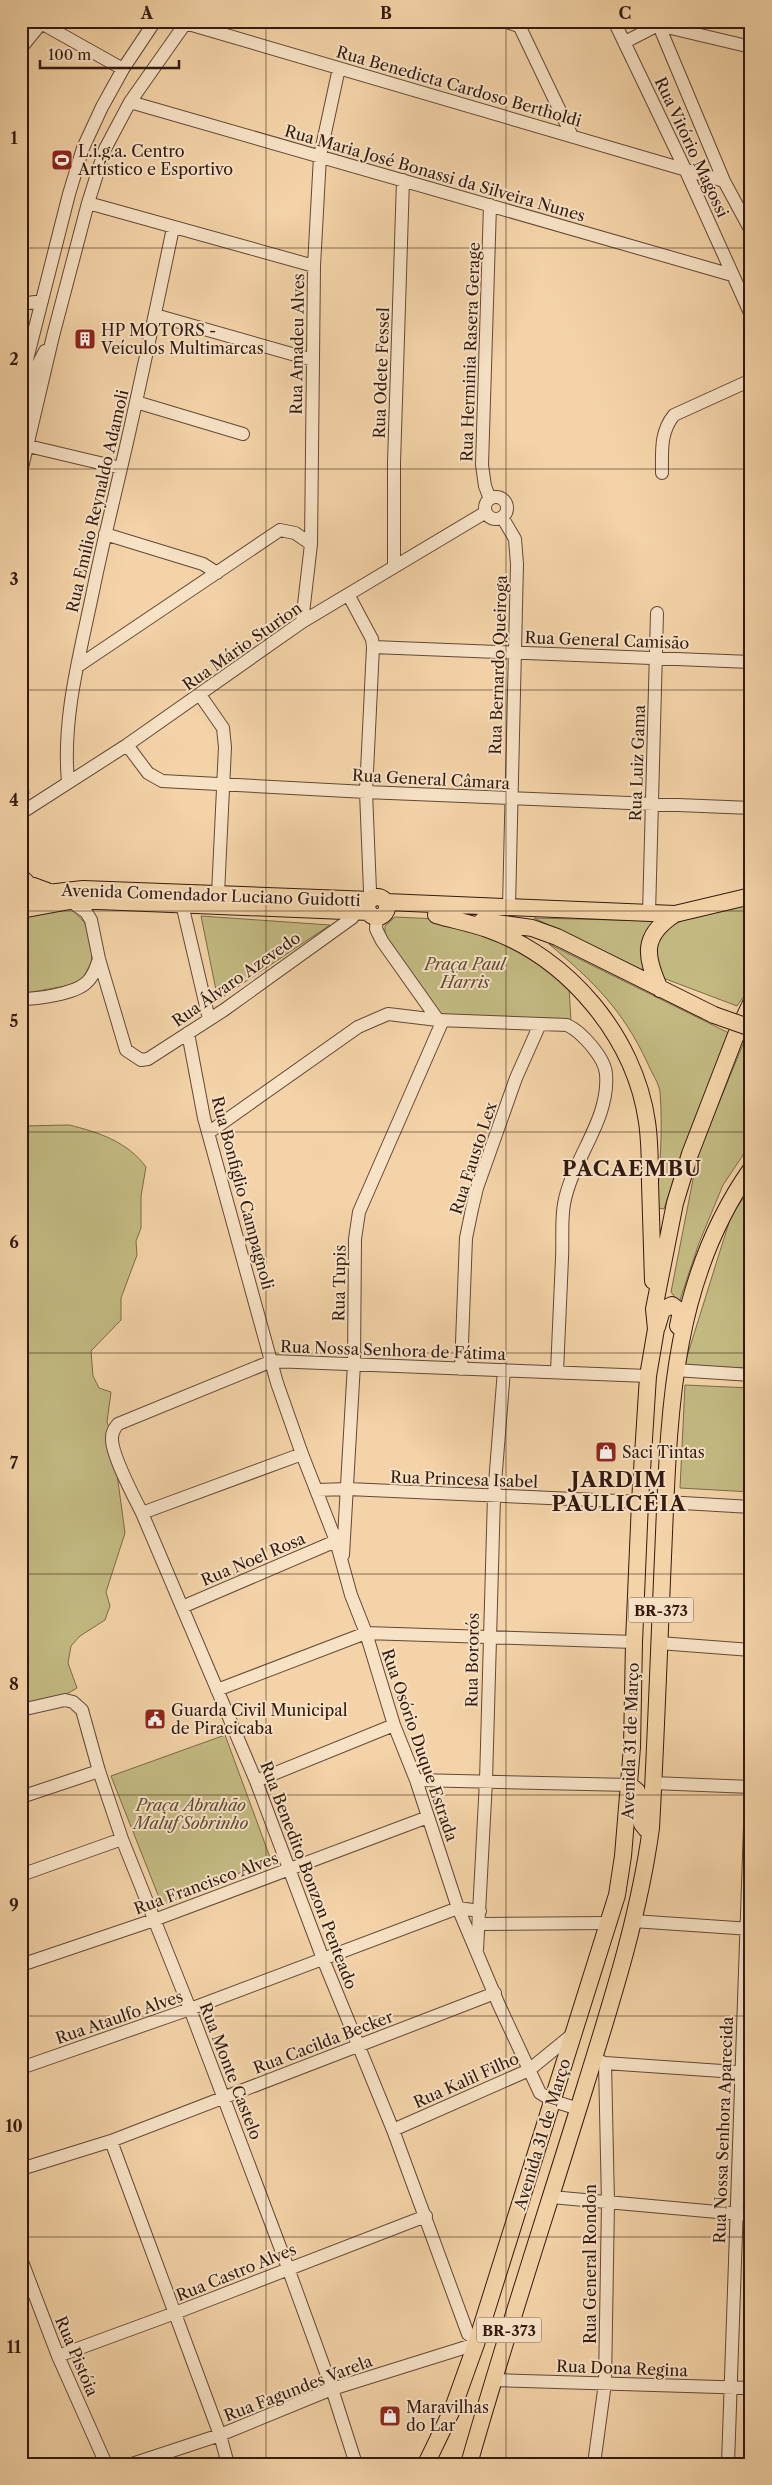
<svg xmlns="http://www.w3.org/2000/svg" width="772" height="2485" viewBox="0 0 772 2485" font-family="'Libre Caslon Text',serif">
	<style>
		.green { fill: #c3ba82; stroke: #7b6a49 }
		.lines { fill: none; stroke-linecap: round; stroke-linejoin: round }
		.minor-casing { stroke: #634836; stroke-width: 14 }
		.major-casing { stroke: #331a10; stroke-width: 18 }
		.minor { stroke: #f7e2c6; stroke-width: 12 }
		.major { stroke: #f3d3a7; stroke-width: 16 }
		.major-bridge-casing { stroke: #331a10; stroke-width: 18; stroke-linecap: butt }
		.major-bridge { stroke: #f3d3a7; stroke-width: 16 }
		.grid { fill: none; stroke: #331a10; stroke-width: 1; stroke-opacity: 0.55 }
		.labels { text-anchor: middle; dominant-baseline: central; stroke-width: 4; stroke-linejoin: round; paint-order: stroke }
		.shield { fill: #f7e2c6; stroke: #6e5647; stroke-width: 1 }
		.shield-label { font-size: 15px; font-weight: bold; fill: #331a10 }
		.street-label { font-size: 16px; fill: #331a10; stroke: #f7e2c6 }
		.poi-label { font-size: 16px; fill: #331a10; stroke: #f7e2c6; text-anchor: start }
		.park-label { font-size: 16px; font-style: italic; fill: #5e4a32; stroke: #f7e2c6 }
		.district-label { font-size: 21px; font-weight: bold; letter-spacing: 1px; fill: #331a10; stroke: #f7e2c6 }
		.neatline { fill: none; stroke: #331a10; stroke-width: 2 }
		.grid-label { font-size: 16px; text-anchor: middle; font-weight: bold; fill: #331a10 }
	</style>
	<rect width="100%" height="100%" fill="#f3d3a7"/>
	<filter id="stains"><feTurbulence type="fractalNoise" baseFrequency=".004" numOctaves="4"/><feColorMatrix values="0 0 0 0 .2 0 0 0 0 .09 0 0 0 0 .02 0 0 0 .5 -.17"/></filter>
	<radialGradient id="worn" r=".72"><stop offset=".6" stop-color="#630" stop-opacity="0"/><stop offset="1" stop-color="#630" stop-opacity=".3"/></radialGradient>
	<path class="green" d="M21 747H25L29 794H21Z
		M751 903V986L737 1006 663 978 656 969C656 961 654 950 656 942 661 918 730 908 751 903Z
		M69 906 85 923 92 952 91 967 84 979 77 984 21 994V917Z
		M201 916 330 925 218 1000Z
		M395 917 438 919 486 934 534 957 569 987 571 1021 441 1016 385 939V926Z
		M534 918 657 921 647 972Z
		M549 944 729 1033 693 1123 664 1209 658 1208 657 1202C660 1166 663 1128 660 1092 659 1083 651 1072 648 1064 623 1010 594 982 549 944Z
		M746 1037 751 1038V1143L723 1185 699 1243 679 1303 671 1292 698 1154Z
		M69 1125C98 1132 128 1142 146 1167L141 1196V1228L136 1241 137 1255 121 1298V1320L91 1351 93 1376 99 1388 111 1392 107 1422 112 1437 125 1533 106 1592 110 1606 105 1620 80 1636 71 1646 68 1663 77 1688C60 1699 41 1703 21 1703V1657L28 1640 21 1599V1126Z
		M748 1191 751 1192V1368L684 1366 731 1216Z
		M685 1385 751 1388V1492L680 1488Z
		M225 1735 271 1860 162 1905 111 1776Z"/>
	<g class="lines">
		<g class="minor-casing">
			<path id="minor" d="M504 21 519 26
				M517 21 572 136
				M614 21 685 169 751 315
				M657 21 724 181 751 231
				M41 23 123 69
				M185 23 724 181
				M625 42 658 25 751 47
				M21 48 43 21
				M130 102 732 275
				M88 203 314 266
				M490 205 482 465 485 486 490 499
				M21 304 42 301
				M155 315 313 360
				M21 383 69 194 83 148 102 107 123 69 155 21
				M136 402 243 434
				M21 427 36 368 45 351
				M28 446 121 468
				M21 472 53 336 88 203 105 149 130 102 187 21
				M662 473C662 451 660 432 674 415L751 380
				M485 508a11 11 0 1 1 22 0a11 11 0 1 1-22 0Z
				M502 517 515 539 517 564 509 907
				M105 534 203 564 217 573
				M394 567V463L403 180
				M349 596 372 639 373 647 366 792 370 891 374 898
				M302 622 311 544 314 266 320 156 339 68
				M373 647 751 662
				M78 666 280 530 295 533 311 544
				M200 695 223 728 225 747 218 894
				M127 745 148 773 162 781 366 792 751 808
				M68 782C62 718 80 654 93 591 104 537 118 483 130 429 145 362 159 295 173 228
				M21 813 127 745 302 622 486 512
				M70 901 86 912 91 920 99 959 126 1050 141 1060 148 1059 224 1010 352 918 356 912
				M182 904 209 1019
				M649 914 657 613
				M377 917 376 929 382 941 438 1020
				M21 999C37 999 74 994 86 983 93 977 96 968 99 959
				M188 1033 204 1118 277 1383 302 1454 336 1541 351 1595 366 1633 394 1725 416 1780 458 1908 499 2005 540 2093 553 2101 579 2109
				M208 1133 358 1027 388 1014 438 1020 567 1025C582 1032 605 1058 606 1074 610 1120 572 1159 564 1204 561 1221 563 1240 562 1258 560 1296 559 1334 557 1372
				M461 1369 466 1238 472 1209 477 1188 516 1078 540 1024
				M675 1370 751 1375
				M317 1490 348 1489 640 1502
				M666 1502 751 1507
				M142 1513 302 1454
				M343 1555 354 1364 355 1239 359 1212 443 1020
				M182 1607 336 1541
				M659 1643 751 1650
				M217 1690 366 1633 634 1642
				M21 1710 65 1700 73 1702 82 1710 99 1771 122 1839 190 2009 288 2268 332 2389 356 2464
				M416 1780 630 1785
				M256 1781 394 1725
				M653 1783 751 1787
				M21 1797 99 1771
				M21 1875 122 1839
				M633 1921 751 1929
				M480 1924 610 1923
				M477 1950 486 1781 494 1496 504 1370
				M21 1965 154 1920 428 1817
				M597 2060 605 2063 751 2073
				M21 2068 190 2009 458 1908 480 1911
				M393 2130 529 2070 573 2034
				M111 2141 220 2435 228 2464
				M21 2169 111 2141 495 1993
				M551 2197 751 2215
				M21 2259 58 2356 106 2464
				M477 2340 468 2334 393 2130 323 1959 256 1781 142 1513C134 1497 111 1454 112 1438 112 1432 114 1429 118 1424L272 1361 648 1376
				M58 2356 175 2313 426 2216
				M493 2380 751 2388
				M132 2464 220 2435 332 2389 476 2344
				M594 2464 605 2383 608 2203 605 2063
				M728 2464 751 1798"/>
		</g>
		<g class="major-casing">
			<path id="major" d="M21 877 28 884 47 891
				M21 896 83 889 371 900
				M367 907a10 10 0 1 1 20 0a10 10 0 1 1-20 0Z
				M386 902 675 914 751 896
				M21 910 70 901H98L369 912
				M436 915C453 920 470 923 487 929 568 957 635 1037 647 1122 650 1142 650 1163 650 1183 651 1216 652 1249 653 1281
				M482 921 532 928 557 937 714 1015
				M660 989C645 956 641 936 675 914
				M657 1327 662 1310 672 1305 681 1312 678 1326
				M632 1787 637 1791 642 1824 646 1829H650
				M426 2464 453 2408 476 2344 617 1895 623 1856 632 1747 634 1642 640 1502 648 1376 656 1329 654 1309 675 1203 690 1154 736 1035 751 1003
				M469 2464C505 2337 547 2211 586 2084 612 2000 639 1916 651 1828 656 1738 659 1647 663 1557 669 1421 669 1285 751 1169"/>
		</g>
		<use href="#minor" class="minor"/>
		<use href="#major" class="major"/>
		<g class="major-bridge-casing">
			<path id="major-bridge" d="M714 1015 751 1028"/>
		</g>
		<use href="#major-bridge" class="major-bridge"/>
	</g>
	<path class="grid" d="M266 21V2464M506 21V2464M21 248H751M21 469H751M21 690H751M21 911H751M21 1132H751M21 1353H751M21 1574H751M21 1795H751M21 2016H751M21 2237H751"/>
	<defs>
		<g id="stadium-square" transform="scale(1.125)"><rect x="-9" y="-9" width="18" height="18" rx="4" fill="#8f2418" stroke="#f7e2c6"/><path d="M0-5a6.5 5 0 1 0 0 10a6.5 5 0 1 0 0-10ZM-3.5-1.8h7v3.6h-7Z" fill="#fff"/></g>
		<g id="building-square" transform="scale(1.125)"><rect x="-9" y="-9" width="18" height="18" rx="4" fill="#8f2418" stroke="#f7e2c6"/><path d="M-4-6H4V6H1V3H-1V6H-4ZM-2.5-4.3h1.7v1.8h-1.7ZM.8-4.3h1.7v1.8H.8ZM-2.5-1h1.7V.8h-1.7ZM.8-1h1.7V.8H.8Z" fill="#fff"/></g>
		<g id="shop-square" transform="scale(1.125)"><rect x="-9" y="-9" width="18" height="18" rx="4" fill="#8f2418" stroke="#f7e2c6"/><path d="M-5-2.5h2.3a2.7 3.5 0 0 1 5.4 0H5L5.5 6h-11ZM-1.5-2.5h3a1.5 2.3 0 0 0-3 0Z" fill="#fff"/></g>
		<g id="civic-square" transform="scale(1.125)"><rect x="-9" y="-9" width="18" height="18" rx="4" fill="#8f2418" stroke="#f7e2c6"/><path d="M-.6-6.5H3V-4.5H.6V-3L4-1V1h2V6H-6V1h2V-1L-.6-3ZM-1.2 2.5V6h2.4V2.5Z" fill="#fff"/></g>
	</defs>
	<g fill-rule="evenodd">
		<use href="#stadium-square" x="62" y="160"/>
		<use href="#building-square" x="85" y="339"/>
		<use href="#shop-square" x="606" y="1452"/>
		<use href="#civic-square" x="155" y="1719"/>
		<use href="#shop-square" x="390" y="2416"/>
	</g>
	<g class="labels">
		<g class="shield">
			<rect x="628.5" y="1597.5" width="65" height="25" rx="4"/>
			<rect x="476.5" y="2317.5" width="65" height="25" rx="4"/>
		</g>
		<g class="shield-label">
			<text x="661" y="1610">BR-373</text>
			<text x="509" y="2330">BR-373</text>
		</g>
		<g class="street-label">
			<text transform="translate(459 86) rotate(16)">Rua Benedicta Cardoso Bertholdi</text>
			<text transform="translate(692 147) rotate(65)">Rua Vitório Magossi</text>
			<text transform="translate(435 173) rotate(16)">Rua Maria José Bonassi da Silveira Nunes</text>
			<text transform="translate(297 344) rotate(-89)">Rua Amadeu Alves</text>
			<text transform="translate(470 352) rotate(-88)">Rua Herminia Rasera Gerage</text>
			<text transform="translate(381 373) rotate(-88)">Rua Odete Fessel</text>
			<text transform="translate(97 501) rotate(-77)">Rua Emílio Reynaldo Adamoli</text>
			<text transform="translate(607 640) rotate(2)">Rua General Camisão</text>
			<text transform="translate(242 646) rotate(-35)">Rua Mário Sturion</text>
			<text transform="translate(498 665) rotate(-88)">Rua Bernardo Queiroga</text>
			<text transform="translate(637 763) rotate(-88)">Rua Luiz Gama</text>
			<text transform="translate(431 779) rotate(3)">Rua General Câmara</text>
			<text transform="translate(211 895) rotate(2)">Avenida Comendador Luciano Guidotti</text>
			<text transform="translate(236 979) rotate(-35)">Rua Álvaro Azevedo</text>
			<text transform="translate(473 1158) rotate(-72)">Rua Fausto Lex</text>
			<text transform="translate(243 1193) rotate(75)">Rua Bonfiglio Campagnoli</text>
			<text transform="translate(339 1283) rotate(-89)">Rua Tupis</text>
			<text transform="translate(393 1350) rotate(2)">Rua Nossa Senhora de Fátima</text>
			<text transform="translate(464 1479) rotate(2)">Rua Princesa Isabel</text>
			<text transform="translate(253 1559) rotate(-23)">Rua Noel Rosa</text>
			<text transform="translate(472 1660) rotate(-89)">Rua Bororós</text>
			<text transform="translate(630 1741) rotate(-88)">Avenida 31 de Março</text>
			<text transform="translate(420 1745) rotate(71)">Rua Osório Duque Estrada</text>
			<text transform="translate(309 1875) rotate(69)">Rua Benedito Bonzon Penteado</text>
			<text transform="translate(206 1883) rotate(-20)">Rua Francisco Alves</text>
			<text transform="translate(119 2017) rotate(-19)">Rua Ataulfo Alves</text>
			<text transform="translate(323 2042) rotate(-21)">Rua Cacilda Becker</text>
			<text transform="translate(231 2071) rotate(69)">Rua Monte Castelo</text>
			<text transform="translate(466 2080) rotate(-24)">Rua Kalil Filho</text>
			<text transform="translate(723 2130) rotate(-88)">Rua Nossa Senhora Aparecida</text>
			<text transform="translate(542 2134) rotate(-73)">Avenida 31 de Março</text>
			<text transform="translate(590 2264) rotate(-90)">Rua General Rondon</text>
			<text transform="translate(236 2272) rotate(-22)">Rua Castro Alves</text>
			<text transform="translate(77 2356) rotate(67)">Rua Pistóia</text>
			<text transform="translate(622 2368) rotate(2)">Rua Dona Regina</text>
			<text transform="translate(298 2388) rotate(-21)">Rua Fagundes Varela</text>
		</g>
		<g class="poi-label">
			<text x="78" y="151">L.i.g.a. Centro<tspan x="78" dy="18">Artístico e Esportivo</tspan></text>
			<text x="101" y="330">HP MOTORS -<tspan x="101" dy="18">Veículos Multimarcas</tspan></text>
			<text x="622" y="1452">Saci Tintas</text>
			<text x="171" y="1710">Guarda Civil Municipal<tspan x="171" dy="18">de Piracicaba</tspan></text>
			<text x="406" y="2407">Maravilhas<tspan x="406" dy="18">do Lar</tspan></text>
		</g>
		<g class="park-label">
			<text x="465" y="964">Praça Paul<tspan x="465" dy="18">Harris</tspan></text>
			<text x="191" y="1805">Praça Abrahão<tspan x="191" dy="18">Maluf Sobrinho</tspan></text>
		</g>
		<g class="district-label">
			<text x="632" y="1168">PACAEMBU</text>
			<text x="619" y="1479">JARDIM<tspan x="619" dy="24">PAULICÉIA</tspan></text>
		</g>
	</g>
	<rect width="772" height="2485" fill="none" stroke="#f3d3a7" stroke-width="55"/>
	<path d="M40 60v8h139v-8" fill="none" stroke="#331a10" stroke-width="2.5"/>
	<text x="48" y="60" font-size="15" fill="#331a10" stroke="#f7e2c6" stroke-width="4" paint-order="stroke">100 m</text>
	<rect x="28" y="28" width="716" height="2430" class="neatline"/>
	<g class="grid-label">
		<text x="147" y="19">A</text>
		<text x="386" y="19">B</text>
		<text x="625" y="19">C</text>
		<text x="14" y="144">1</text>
		<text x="14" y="365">2</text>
		<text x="14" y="585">3</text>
		<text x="14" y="806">4</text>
		<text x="14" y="1027">5</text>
		<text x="14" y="1248">6</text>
		<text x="14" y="1469">7</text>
		<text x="14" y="1690">8</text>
		<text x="14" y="1911">9</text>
		<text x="14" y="2132">10</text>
		<text x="14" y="2353">11</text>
	</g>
	<rect width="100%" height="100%" filter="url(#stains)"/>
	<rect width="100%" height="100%" fill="url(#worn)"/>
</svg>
